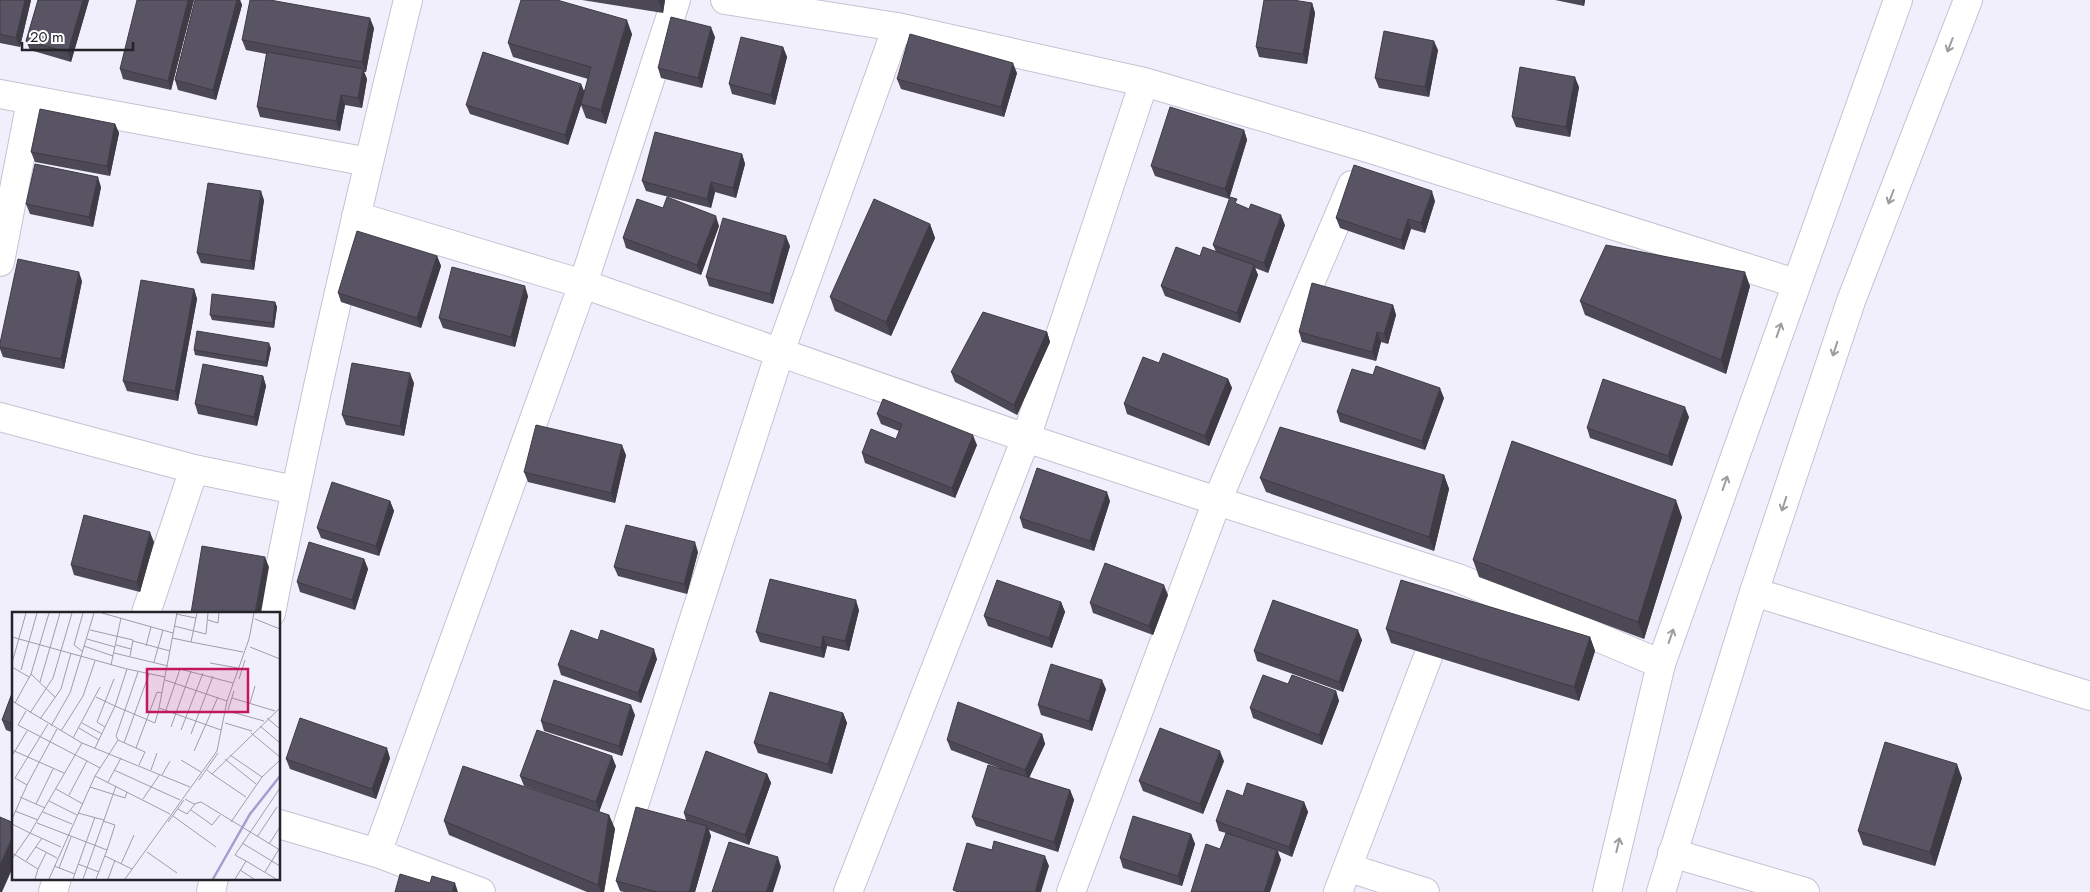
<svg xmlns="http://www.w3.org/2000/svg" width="2090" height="892" viewBox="0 0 2090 892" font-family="Jost,sans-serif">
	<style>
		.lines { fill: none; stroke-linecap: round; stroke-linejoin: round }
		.street-casing { stroke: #c5c2d2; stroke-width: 30 }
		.highway-casing { stroke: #c5c2d2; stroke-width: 30 }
		.street { stroke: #fff; stroke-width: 28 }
		.highway { stroke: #fff; stroke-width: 28 }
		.wall { fill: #4c4855 }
		.shaded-wall { fill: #3e3b45 }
		.building { fill: #585463; stroke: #3e3b45 }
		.oneway { stroke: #9d9c9f }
		.inset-river { fill: none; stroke: #a89ccf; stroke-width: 2.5 }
		.inset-road { fill: none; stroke: #a09da9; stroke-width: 1 }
		.view { fill: #c2185b; fill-opacity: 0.15; stroke: #c2185b; stroke-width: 2.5 }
		.inset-edge { fill: none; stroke: #25232a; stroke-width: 2.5 }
	</style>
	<rect width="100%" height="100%" fill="#f2effd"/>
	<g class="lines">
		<g class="street-casing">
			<path id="street" d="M725 0 897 27 1144 82 1368 148 1795 283
				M0 94 369 162
				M356 216 583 284 1026 438 1217 501 1458 578 1661 664
				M0 262 31 101
				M0 417 194 469
				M1754 592 2090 696
				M146 613 194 469 295 490
				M271 613C311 408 358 204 408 0
				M279 824 377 853 481 892
				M377 853 583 284 676 0
				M1672 853 1805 892
				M1349 868 1425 892
				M53 892 57 878
				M211 892 214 878
				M606 892 780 352 897 27
				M848 892 1026 438 1144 82
				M1071 892 1217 501 1352 185
				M1338 892 1442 620"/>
		</g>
		<g class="highway-casing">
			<path id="highway" d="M1607 892 1661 664 1898 0
				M1661 892 1754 592 1851 301 1968 0"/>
		</g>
		<use href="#street" class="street"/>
		<use href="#highway" class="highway"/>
	</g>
	<path class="wall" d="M0 0H31L20 47 0 43Z
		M38 0H89L71 62 30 50 26 41Z
		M194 0 171 90 123 79 120 69Z
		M195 0H240L242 5 216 100 178 90 175 80Z
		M582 0H665L663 13Z
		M1555 0H1585L1584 6Z
		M1312 3 1315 13 1307 64 1259 57 1256 47Z
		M374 28 366 72H364L367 79 362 108 345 105 340 131 260 117 257 107 266 54 246 50 242 40Z
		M632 34 606 124 586 118 581 105 568 145 470 114 466 105 581 84 584 92 588 79 513 57 508 43Z
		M715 37 702 88 661 78 658 68Z
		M783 47 787 57 775 105 732 94 729 84Z
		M1438 50 1429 97 1379 88 1375 78Z
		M1017 73 1004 117 901 89 897 79Z
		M1579 87 1570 137 1516 127 1512 117Z
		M115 124 119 133 110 176 35 162 31 152Z
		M1244 130 1247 140 1229 199 1155 176 1151 166Z
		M742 154 745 164 736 198 715 192 711 208 646 191 642 181Z
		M101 187 93 227 30 214 26 204Z
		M264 200 254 270 201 263 197 253Z
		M1435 201 1425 233 1411 229 1404 250 1340 228 1336 218Z
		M663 208 719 226 701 275 626 248 623 238Z
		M930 224 935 238 891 336 835 311 830 297Z
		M1285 225 1268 273 1255 268 1258 275 1240 323 1165 296 1161 286 1200 256 1216 252 1213 245Z
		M790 246 773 304 709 286 706 277Z
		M437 256 441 266 421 328 341 302 338 293Z
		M82 281 64 369 3 357 0 349V343Z
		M1750 286 1726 374 1585 315 1580 301Z
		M194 289 197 299 178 401 127 391 123 381Z
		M528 296 515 347 443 328 439 318Z
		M275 302 277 307 274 328 212 320 210 315Z
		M1393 305 1396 315 1388 344 1381 342 1376 361 1302 342 1299 332Z
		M1047 332 1050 342 1017 415 955 382 951 372Z
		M271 348 267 367 195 355 194 350Z
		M1159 363 1228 379 1232 388 1209 446 1127 414 1124 404Z
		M263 376 266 386 257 426 198 414 195 404Z
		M414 383 404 436 346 425 342 415Z
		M1444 398 1425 450 1340 422 1337 412Z
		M877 414 977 445 955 498 865 463 862 453 896 439 899 431 881 424Z
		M1689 417 1672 466 1590 438 1587 428Z
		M626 455 615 503 528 482 524 472Z
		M1444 475 1449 489 1434 551 1266 492 1260 478Z
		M390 501 394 511 379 556 321 538 317 528Z
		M1110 501 1094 551 1023 528 1020 518Z
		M1682 517 1644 639 1479 577 1473 560Z
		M154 542 140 592 74 575 71 565Z
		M698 552 687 594 618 576 614 567Z
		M364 559 368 569 355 610 300 592 297 582Z
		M1168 595 1153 635 1093 613 1090 603Z
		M1061 602 1065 612 1052 648 988 626 984 616Z
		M859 610 849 651 827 646 824 658 760 642 756 632Z
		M1386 629 1590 637 1595 651 1579 701 1391 643Z
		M598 640 657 659 641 703 561 675 558 665Z
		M1362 640 1343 692 1257 661 1254 651Z
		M1288 684 1336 691 1339 701 1322 745 1253 718 1250 708Z
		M14 688V733L6 730 2 720Z
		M1106 689 1092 731 1041 715 1038 705Z
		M843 713 847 723 832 774 758 753 754 743Z
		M635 715 622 756 544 731 541 721Z
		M1042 734 1045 744 1029 778 1070 790 1074 800 1058 852 976 826 972 817 999 768 951 750 947 740Z
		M390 758 376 799 290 769 286 759Z
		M1224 761 1203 814 1143 791 1139 781Z
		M616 766 599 812 609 815 615 829 604 892H587L449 835 444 821 587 808 524 786 520 776Z
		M767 774 771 783 749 845 709 830 711 836 695 892H624L620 891 616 881 686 820 684 813Z
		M1962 778 1935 866 1863 845 1858 831Z
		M1243 796 1304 802 1308 812 1292 857 1278 851 1281 860 1220 849 1226 833 1219 831 1216 821Z
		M1191 834 1195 844 1182 886 1123 868 1120 858Z"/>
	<path class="shaded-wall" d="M25 0H31L20 47 16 38Z
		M83 0H89L71 62 68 52Z
		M188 0H194L171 90 168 81Z
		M237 0H240L242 5 216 100 213 90Z
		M658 0H665L663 13Z
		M1582 0H1585L1584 6Z
		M1312 3 1315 13 1307 64 1303 54Z
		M370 18 374 28 366 72 362 62Z
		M627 20 632 34 606 124 601 110Z
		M711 27 715 37 702 88 698 78Z
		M1434 41 1438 50 1429 97 1425 87Z
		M783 47 787 57 775 105 771 95Z
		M1013 63 1017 73 1004 117 1001 107Z
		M363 69 367 79 362 108 358 98Z
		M1575 77 1579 87 1570 137 1566 127Z
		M581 84 585 93 568 145 565 135Z
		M341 95 345 105 340 131 336 121Z
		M115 124 119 133 110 176 107 166Z
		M1244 130 1247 140 1229 199 1225 189Z
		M742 154 745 164 736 198 733 188Z
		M98 177 101 187 93 227 89 217Z
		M711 182 715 192 711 208 707 199Z
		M261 191 264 200 254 270 251 261Z
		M1432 191 1435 201 1425 233 1421 223Z
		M1281 215 1285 225 1268 273 1264 263Z
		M716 216 719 226 701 275 697 265Z
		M1408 219 1411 229 1404 250 1401 240Z
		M930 224 935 238 891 336 886 322Z
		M786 236 790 246 773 304 770 294Z
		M437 256 441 266 421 328 417 318Z
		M1254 265 1258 275 1240 323 1237 313Z
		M79 272 82 281 64 369 61 359Z
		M1745 272 1750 286 1726 374 1721 360Z
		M525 286 528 296 515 347 511 337Z
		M194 289 197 299 178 401 175 391Z
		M275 302 277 307 274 328 273 323Z
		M1393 305 1396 315 1388 344 1384 334Z
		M1047 332 1050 342 1017 415 1014 405Z
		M1377 332 1381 342 1376 361 1372 352Z
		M269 343 271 348 267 367 266 362Z
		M410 373 414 383 404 436 400 426Z
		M263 376 266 386 257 426 254 417Z
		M1228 379 1232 388 1209 446 1205 436Z
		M1440 388 1444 398 1425 450 1422 441Z
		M1685 407 1689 417 1672 466 1668 456Z
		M973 435 977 445 955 498 952 488Z
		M622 445 626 455 615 503 611 493Z
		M1444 475 1449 489 1434 551 1429 537Z
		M1107 492 1110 501 1094 551 1090 541Z
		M1676 500 1682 517 1644 639 1638 622Z
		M390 501 394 511 379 556 376 546Z
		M150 532 154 542 140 592 137 582Z
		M695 542 698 552 687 594 684 584Z
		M265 557 269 567 261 613H255Z
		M364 559 368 569 355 610 352 600Z
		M1164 585 1168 595 1153 635 1149 626Z
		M856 600 859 610 849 651 845 641Z
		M1061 602 1065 612 1052 648 1049 638Z
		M1358 630 1362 640 1343 692 1339 682Z
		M823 636 827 646 824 658 821 648Z
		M1590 637 1595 651 1579 701 1574 687Z
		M654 649 657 659 641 703 638 693Z
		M1102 680 1106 689 1092 731 1089 721Z
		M1336 691 1339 701 1322 745 1319 735Z
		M631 705 635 715 622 756 619 746Z
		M843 713 847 723 832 774 828 764Z
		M1042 734 1045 744 1028 780 1025 770Z
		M387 748 390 758 376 799 372 789Z
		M1220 751 1224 761 1203 814 1200 804Z
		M612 756 616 766 599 812 596 802Z
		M1957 764 1962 778 1935 866 1930 852Z
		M767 774 771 783 749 845 745 835Z
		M1070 790 1074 800 1058 852 1054 842Z
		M1304 802 1308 812 1292 857 1289 847Z
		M609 815 615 829 604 892H601L598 885Z
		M707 826 711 836 695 892H689Z
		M14 833V865L2 892H0V865Z
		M1191 834 1195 844 1182 886 1178 876Z
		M1277 850 1281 860 1270 892H1264Z
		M1045 856 1049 866 1041 892H1035Z
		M778 857 781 867 773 892H766Z
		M455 883 458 892H452Z"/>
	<path class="building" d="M0 0H25L16 38 0 34Z
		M38 0H83L68 52 26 41Z
		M137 0H188L168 81 120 69Z
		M195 0H237L213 90 175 80Z
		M250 0H270L370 18 362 62 242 40Z
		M521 0H557L627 20 601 110 581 104 591 67 508 43Z
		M1264 0H1293L1312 3 1303 54 1256 47Z
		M671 17 711 27 698 78 658 68Z
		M1384 31 1434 41 1425 87 1375 78Z
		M910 34 1013 63 1001 107 897 79Z
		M741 37 783 47 771 95 729 84Z
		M267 52 363 69 358 98 341 95 336 121 257 107Z
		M483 52 581 84 565 135 466 105Z
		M1520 67 1575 77 1566 127 1512 117Z
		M1170 107 1244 130 1225 189 1151 166Z
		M40 109 115 124 107 166 31 152Z
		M655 132 742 154 733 188 711 182 707 199 642 181Z
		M35 164 98 177 89 217 26 204Z
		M1354 165 1432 191 1421 223 1408 219 1401 240 1336 218Z
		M208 183 261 191 251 261 197 253Z
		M667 197 716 216 697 265 623 238 637 199 663 208Z
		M1230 197 1237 199 1235 203 1249 209 1251 204 1281 215 1264 263 1213 245Z
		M874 199 930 224 886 322 830 297Z
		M723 218 786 236 770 294 706 277Z
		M357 231 437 256 417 318 338 293Z
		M1606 245 1745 272 1721 360 1580 301Z
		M1176 247 1200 256 1203 247 1254 265 1237 313 1161 286Z
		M18 259 79 272 61 359 0 347V343Z
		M452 267 525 286 511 337 439 318Z
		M141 280 194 289 175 391 123 381Z
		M1312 283 1393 305 1384 334 1377 332 1372 352 1299 332Z
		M212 294 275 302 273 323 210 315Z
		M983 312 1047 332 1014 405 951 372Z
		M197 331 269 343 266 362 194 350Z
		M1163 353 1228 379 1205 436 1124 404 1143 357 1159 363Z
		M352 363 410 373 400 426 342 415Z
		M203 364 263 376 254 417 195 404Z
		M1376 366 1440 388 1422 441 1337 412 1352 369 1373 375Z
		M1603 379 1685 407 1668 456 1587 428Z
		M883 399 973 435 952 488 862 453 871 429 896 439 902 424 877 414Z
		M536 425 622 445 611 493 524 472Z
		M1280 427 1444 475 1429 537 1260 478Z
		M1512 441 1676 500 1638 622 1473 560Z
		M1037 468 1107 492 1090 541 1020 518Z
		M332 482 390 501 376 546 317 528Z
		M84 515 150 532 137 582 71 565Z
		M626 525 695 542 684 584 614 567Z
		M309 542 364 559 352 600 297 582Z
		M202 546 265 557 255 613H191Z
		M1105 563 1164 585 1149 626 1090 603Z
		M770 579 856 600 845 641 823 636 821 648 756 632Z
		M997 580 1061 602 1049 638 984 616Z
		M1401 580 1590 637 1574 687 1386 629Z
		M1273 600 1358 630 1339 682 1254 651Z
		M571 630 598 640 601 630 654 649 638 693 558 665Z
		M1051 664 1102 680 1089 721 1038 705Z
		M1263 675 1288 684 1292 675 1336 691 1319 735 1250 708Z
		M554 680 631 705 619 746 541 721Z
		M14 688V724L2 720Z
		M770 692 843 713 828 764 754 743Z
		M958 702 1042 734 1025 770 947 740Z
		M300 718 387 748 372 789 286 759Z
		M1160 728 1220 751 1200 804 1139 781Z
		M537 730 612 756 596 802 520 776Z
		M1885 742 1957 764 1930 852 1858 831Z
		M706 751 767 774 745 835 684 813Z
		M988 765 1070 790 1054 842 972 817Z
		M463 766 609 815 598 885 444 821Z
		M1247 783 1304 802 1289 847 1216 821 1227 790 1243 796Z
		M636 807 707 826 689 892H657L616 881Z
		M1133 816 1191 834 1178 876 1120 858Z
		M0 817 14 823V833L0 865Z
		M1226 833 1277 850 1264 892H1191L1206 844 1220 849Z
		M994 841 1045 856 1035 892H958L953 890 967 843 992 850Z
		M729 842 778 857 766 892H712Z
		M400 874 430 883 432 876 455 883 452 892H395Z"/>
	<defs><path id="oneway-shaft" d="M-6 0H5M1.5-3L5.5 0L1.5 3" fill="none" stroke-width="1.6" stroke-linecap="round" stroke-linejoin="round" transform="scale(1.25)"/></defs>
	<g class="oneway">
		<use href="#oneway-shaft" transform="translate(1950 45) rotate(111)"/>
		<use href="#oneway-shaft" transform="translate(1891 197) rotate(111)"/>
		<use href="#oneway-shaft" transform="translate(1779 330) rotate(-71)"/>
		<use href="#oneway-shaft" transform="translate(1835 349) rotate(108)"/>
		<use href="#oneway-shaft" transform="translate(1725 483) rotate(-71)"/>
		<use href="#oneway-shaft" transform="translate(1784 504) rotate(108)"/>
		<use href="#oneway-shaft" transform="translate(1671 636) rotate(-71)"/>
		<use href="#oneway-shaft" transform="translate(1618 845) rotate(-77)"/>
	</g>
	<g transform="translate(12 612)">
		<rect width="268" height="268" fill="#f2effd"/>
		<path class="inset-river" d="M201 267 238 202 268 164"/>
		<path class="inset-road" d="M90 1 161 21M165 1 147 96 209 118M185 1 179 30 231 40M164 2 184 6M243 7 268 17M196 8 206 11 207 1M162 14 194 22 196 1M78 18 121 28 118 44M0 25 115 57M160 26 179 30M75 27 103 35M121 29 158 39M104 33 119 37M72 34 101 44M134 34 139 15M238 35 268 47M70 39 62 33 71 1M102 41 156 54M142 50 151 18M0 51 14 1M198 51 226 56M99 53 109 6M0 55 17 65M9 58 25 1M19 62 43 85M227 67 233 48M153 68 215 89M28 70 48 1M150 81 145 80 124 136 106 128 83 164 158 202M84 85 103 94 115 57 153 65M220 86 263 99M0 89 70 131 178 175M3 91 19 62 37 1M238 91 243 74M154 98 168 57 221 71M216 98 222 79M14 99 6 113 75 149M216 99 252 109M18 101 41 66 60 1M255 106 268 117M28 107 49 77 59 41M70 111 90 122M213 111 240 119M39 114 58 81 82 1M248 114 268 131M93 115 85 110 102 67M159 115 179 59M67 116 87 128M169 118 191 61M49 119 71 84 83 49M239 121 268 145M179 122 201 64M61 126 88 75M106 128 104 124 126 60M112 131 137 62M83 136 103 94 143 111 147 96M124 136 133 140 127 153M0 138 52 161M182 139 206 85M218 143 250 165 219 210M0 144 15 119M213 147 244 172M169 148 189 160M102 158 168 188M139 158 145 141M195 158 200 162 268 96M200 162 234 185M150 163 158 149M250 165 268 148M187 168 206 141M96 170 109 146M15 173 45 117M78 175 113 186 115 180M44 177 71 192M57 183 75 149 88 156M8 185 33 196M131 187 148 162M173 187 182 192 189 190 268 238M37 189 65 203M24 192 41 157M166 197 175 202 183 192M179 198 200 213 208 203M3 199 26 208M31 200 60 212M66 201 92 208 104 174M161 204 204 235M0 207 15 173 3 166 36 112M91 209 103 213 95 238M156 210 172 188M25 211 95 238 84 267M0 212 18 221 70 131M245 225 265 195M230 231 268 254M257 232 268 215M24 235 45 246M135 240 165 261M0 241 26 257 23 267M93 244 120 257M0 247 18 221 49 235M14 249 30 226M234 249 223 243 268 176M66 252 87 260M109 252 122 223M42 254 63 262M47 256 59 225M26 257 34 241M228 258 242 267M253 260 267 237M37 267 83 164M61 267 83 205M71 267 92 208M96 267 103 248M113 267 205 139 215 89 237 27 242 1M223 267 234 249 264 267"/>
		<path class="view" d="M135 57H236V100H135Z"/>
		<rect width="268" height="268" class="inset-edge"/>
	</g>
	<path d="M22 42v8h111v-8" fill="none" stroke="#25232a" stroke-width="2.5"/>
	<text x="30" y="42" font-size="15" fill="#25232a" stroke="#ffffff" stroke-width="4" paint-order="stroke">20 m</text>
</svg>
